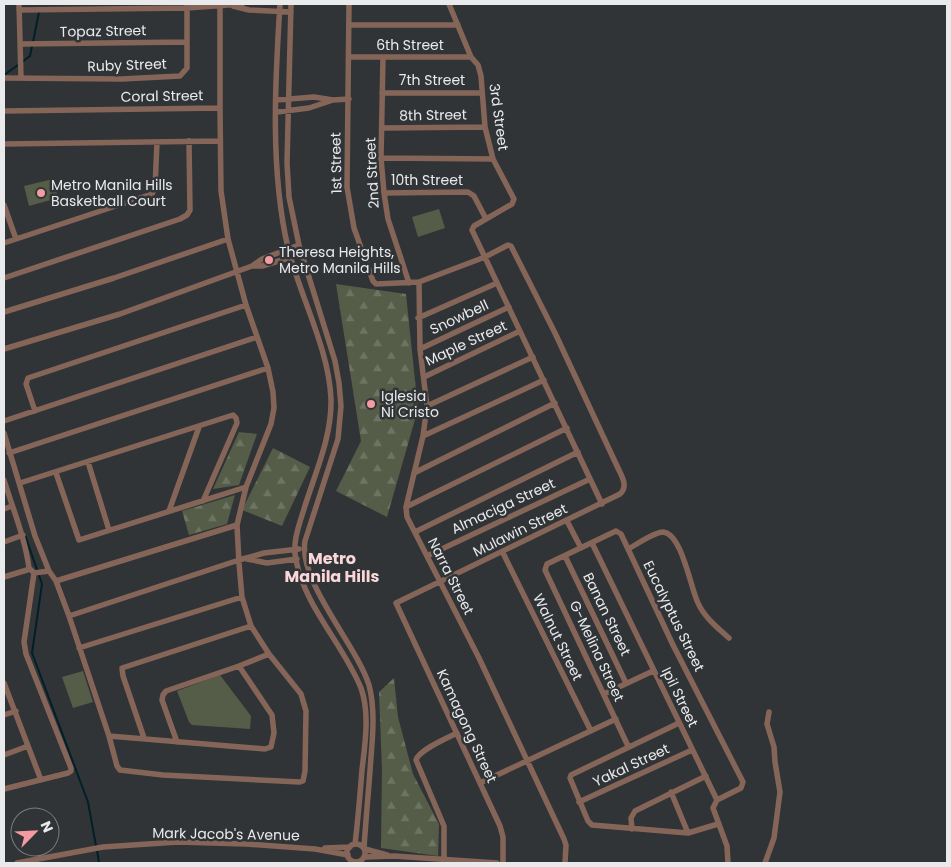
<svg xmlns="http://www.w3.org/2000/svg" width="951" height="867" viewBox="0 0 951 867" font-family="Poppins,sans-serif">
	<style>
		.green { fill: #555c47 }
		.forest { fill: url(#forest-firs) }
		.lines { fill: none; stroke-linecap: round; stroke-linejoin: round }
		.stream { stroke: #001f29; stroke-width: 2 }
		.minor { stroke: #866559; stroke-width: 5.5 }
		.poi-dot { fill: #f49aa1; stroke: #313437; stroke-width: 2 }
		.labels { text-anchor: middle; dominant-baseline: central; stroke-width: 5; stroke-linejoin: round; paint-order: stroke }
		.street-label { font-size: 14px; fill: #e8eaec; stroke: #313437 }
		.poi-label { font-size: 14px; fill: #e8eaec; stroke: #313437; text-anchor: start }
		.quarter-label { font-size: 16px; font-weight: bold; fill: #fad6d8; stroke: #313437 }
	</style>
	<defs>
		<pattern id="forest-firs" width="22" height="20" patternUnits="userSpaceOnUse" patternTransform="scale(1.25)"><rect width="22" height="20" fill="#555c47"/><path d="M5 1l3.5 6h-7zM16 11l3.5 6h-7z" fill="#6d7462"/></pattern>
	</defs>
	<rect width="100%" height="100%" fill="#313437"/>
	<path class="green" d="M53 179 58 198 29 206 24 186Z
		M439 209 445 228 418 237 412 217Z
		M83 671 93 702 73 708 62 677Z
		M220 675 251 716 250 729 192 725 189 722 177 691Z"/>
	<path class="forest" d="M336 284 406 294 418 409 387 517 336 491 361 441Z
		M239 432 257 434 239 485 213 489Z
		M273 448 310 467 282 526 242 510Z
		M235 495 227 524 189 535 182 511Z
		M394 678 398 717 413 774 439 824 438 856 381 848 382 769 379 692Z"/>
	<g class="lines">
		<path class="stream" d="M33 42 39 12
			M22 62 30 56 32 46
			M4 75 18 65
			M25 535 42 584 32 653 88 802 96 846
			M97 850 99 863"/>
		<path class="minor" d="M19 4 21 78
			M280 4C275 82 270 171 288 248 300 296 329 349 331 399 332 437 315 473 304 509 299 525 292 543 296 560 305 607 343 644 361 688 370 713 365 744 362 770 360 795 358 820 355 844
			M291 4 287 163 289 197 299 245 335 361 339 383 341 406 338 439 305 541C298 581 356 644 369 685 375 708 373 733 371 757 369 787 366 817 364 848
			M349 4 347 187 354 228 373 281 376 284 419 282 485 257 508 245 511 246 555 333 617 466C621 475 629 486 620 494L396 603 500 826 503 837V863
			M449 4 471 57 478 65 481 76 485 127 493 159 514 199 512 204 474 226 472 230 602 504
			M233 6 249 10 291 12
			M19 10 187 8 242 4
			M349 25H458
			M20 44 187 42
			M350 57H471
			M383 58 381 158 384 193 388 219 409 283
			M4 78 122 79 180 76 187 68V4
			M382 93H482
			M277 100 314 97 333 100 349 99
			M4 111 220 108V4
			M277 112 309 108 333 100
			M382 128 485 127
			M4 144 220 141
			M381 158 493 159
			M384 193 468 192 474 196 486 219
			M4 205 16 239
			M4 243 152 194 155 188 157 142
			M252 266H262L302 254
			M4 278 180 219 187 215 190 210 189 141
			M419 282 420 349 427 406 423 436 406 507 407 517 479 658 564 839 566 845 565 863
			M4 312 114 278 228 239
			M418 318 497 283
			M4 349 120 314 252 266 262 259 299 245
			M420 349 509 307
			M424 377 520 331
			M427 406 533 357
			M35 411 26 384 28 378 246 305
			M4 421 257 337
			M4 433 35 536 49 571 56 581 69 616 109 736 117 766 120 770 163 775 300 782 303 781 305 771 306 711 301 694 269 654 251 626 242 597 239 563 237 525 246 487 271 424 274 408 273 392 268 368 246 305 228 239 221 191 220 108
			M423 436 544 380
			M9 453 268 368
			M88 462 109 530
			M56 473 79 540 246 487
			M414 473 555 403
			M4 480C13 509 25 538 29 568L34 573
			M20 483 233 415 236 418 237 423 203 501
			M406 507 567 428
			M4 509 12 506
			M169 511 199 427
			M567 521 581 548
			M415 532 578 452
			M4 542 23 535
			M592 543 717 800 713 808 727 846 728 863
			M628 549C636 545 654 532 663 532 682 533 691 590 698 603 704 617 718 628 729 638
			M503 553 591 731
			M427 556 590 479
			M565 556 626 683
			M247 559 267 563 297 559
			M4 577 27 570 29 568
			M56 581 237 525
			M69 616 239 560 264 553 299 549
			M79 648 242 597
			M4 683 41 780
			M604 694 653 671
			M4 715 16 711
			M679 723 571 775 570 778 588 821 592 825 688 833 718 824
			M109 736 265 749 271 747 274 733 272 715 239 666
			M144 738 123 676 122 668 251 626
			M177 742 162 700 163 695 166 691 239 666 269 654
			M628 746 545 570 547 564 616 531 621 534 673 645 743 782 741 788 717 800
			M4 755 28 746
			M480 783 616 719
			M4 789 68 773 71 771V768L26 654 24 642 34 573 49 571
			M671 792 688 833
			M579 802 692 750
			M632 829 631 818 635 811 706 776
			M347 853a9 9 0 1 1 18 0a9 9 0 1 1-18 0Z
			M325 848 350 847
			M365 849 387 855
			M365 857 394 856 497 863
			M444 860V826L416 760C419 750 447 738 457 733
			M17 863 103 847 178 842 246 844 315 849 348 855
			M765 863 774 838 780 792 775 762 774 747 767 724 769 712"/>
	</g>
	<g class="poi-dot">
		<circle cx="41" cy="193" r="5"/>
		<circle cx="269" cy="260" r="5"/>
		<circle cx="371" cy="404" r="5"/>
	</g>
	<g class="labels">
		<g class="street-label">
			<text transform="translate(103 31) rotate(-1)">Topaz Street</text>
			<text x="410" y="45">6th Street</text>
			<text transform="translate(127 65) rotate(-2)">Ruby Street</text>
			<text x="432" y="80">7th Street</text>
			<text transform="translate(162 96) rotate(-1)">Coral Street</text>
			<text transform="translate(433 115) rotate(-1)">8th Street</text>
			<text transform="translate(499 117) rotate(82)">3rd Street</text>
			<text transform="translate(336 163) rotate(-91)">1st Street</text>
			<text transform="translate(372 173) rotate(-93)">2nd Street</text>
			<text x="427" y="180">10th Street</text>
			<text transform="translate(459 317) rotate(-25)">Snowbell</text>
			<text transform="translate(466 343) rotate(-25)">Maple Street</text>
			<text transform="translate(503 506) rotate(-25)">Almaciga Street</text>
			<text transform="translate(520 530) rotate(-26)">Mulawin Street</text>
			<text transform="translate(451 576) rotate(63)">Narra Street</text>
			<text transform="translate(607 614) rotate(64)">Banan Street</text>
			<text transform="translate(674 616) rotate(64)">Eucalyptus Street</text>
			<text transform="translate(558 637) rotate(64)">Walnut Street</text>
			<text transform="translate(597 651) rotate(65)">G-Melina Street</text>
			<text transform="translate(680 697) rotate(64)">Ipil Street</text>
			<text transform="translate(467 726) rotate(65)">Kamagong Street</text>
			<text transform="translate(631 765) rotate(-25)">Yakal Street</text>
			<text transform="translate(226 834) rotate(1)">Mark Jacob's Avenue</text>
		</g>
		<g class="poi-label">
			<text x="51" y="185">Metro Manila Hills<tspan x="51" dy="16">Basketball Court</tspan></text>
			<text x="279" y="252">Theresa Heights,<tspan x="279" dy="16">Metro Manila Hills</tspan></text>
			<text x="381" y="396">Iglesia<tspan x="381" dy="16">Ni Cristo</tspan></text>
		</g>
		<g class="quarter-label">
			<text x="332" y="558">Metro<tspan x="332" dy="18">Manila Hills</tspan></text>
		</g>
	</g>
	<rect width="951" height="867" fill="none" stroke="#e8eaec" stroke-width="10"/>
	<g transform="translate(35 832) rotate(66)"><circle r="24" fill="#313437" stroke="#7a7d7f"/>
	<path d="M0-4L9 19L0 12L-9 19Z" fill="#f49aa1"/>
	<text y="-8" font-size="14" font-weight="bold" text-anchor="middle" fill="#e8eaec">N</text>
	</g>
</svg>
